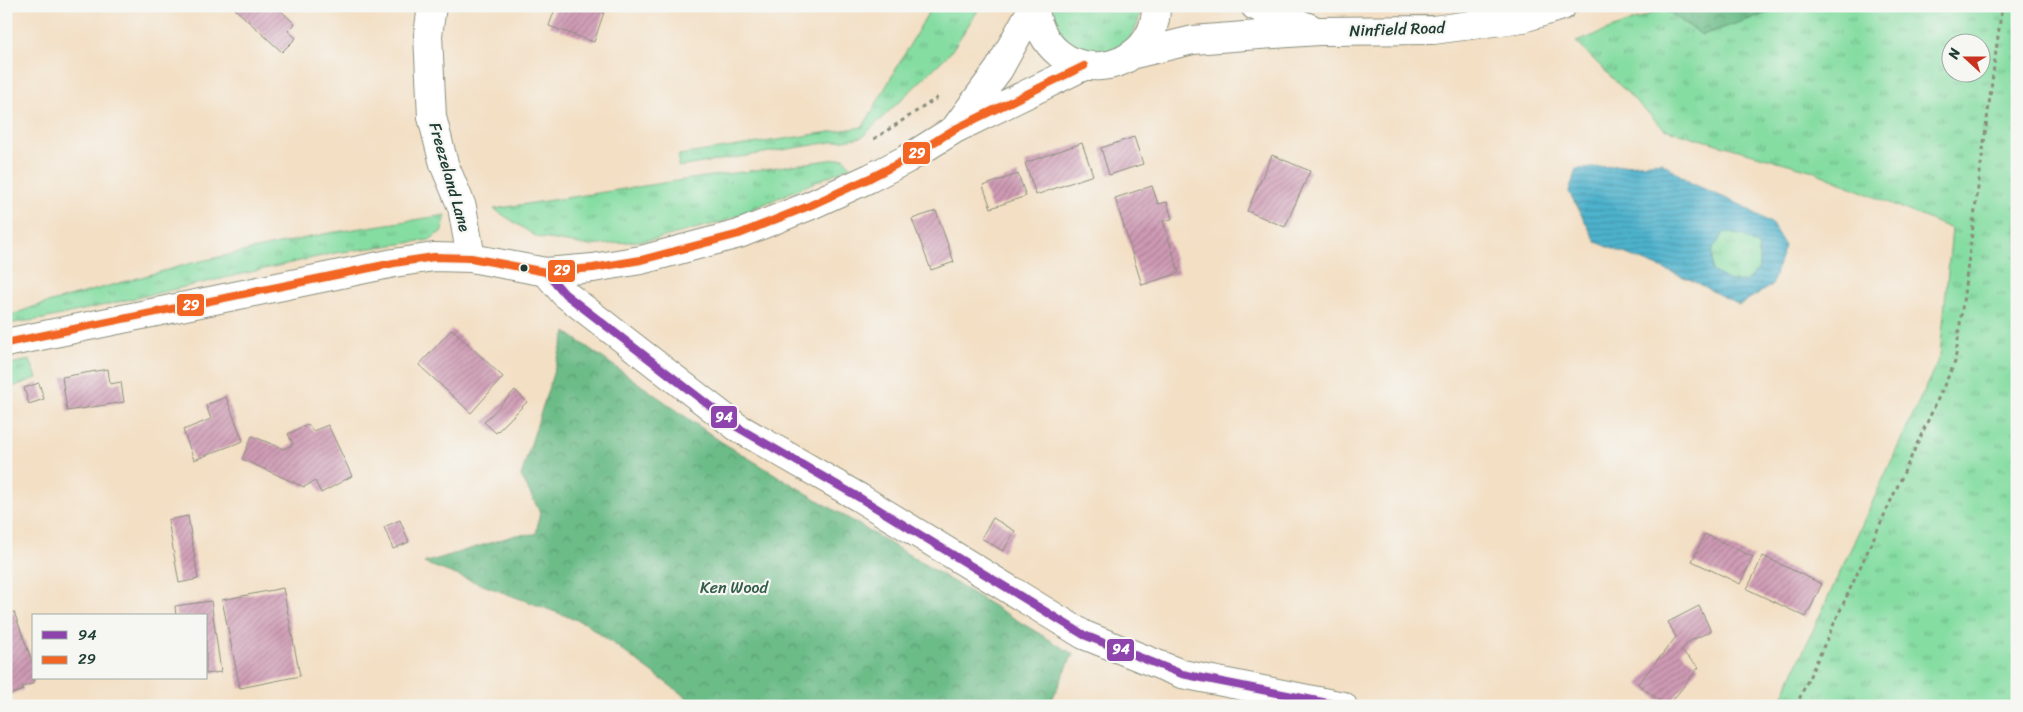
<svg xmlns="http://www.w3.org/2000/svg" width="2023" height="712" viewBox="0 0 2023 712" font-family="Sriracha,sans-serif">
	<style>
		.grass { fill: url(#grass-tufts); stroke: #528d6b; fill-rule: evenodd }
		.forest { fill: url(#forest-crowns); stroke: #467c5e }
		.water { fill: url(#water-rules); stroke: #367880; fill-rule: evenodd }
		.building { fill: url(#building-hatch) }
		.lines { fill: none; stroke-linecap: round; stroke-linejoin: round }
		.minor-casing { stroke: #898e7c; stroke-width: 30 }
		.primary-casing { stroke: #898e7c; stroke-width: 30 }
		.path { stroke: #898e7c; stroke-width: 3; stroke-dasharray: 4 4; stroke-linecap: butt }
		.minor { stroke: #fff; stroke-width: 28 }
		.primary { stroke: #fff; stroke-width: 28 }
		.bus-1-casing { stroke: #f6f6f2; stroke-width: 11 }
		.bus-2-casing { stroke: #f6f6f2; stroke-width: 11 }
		.bus-1 { stroke: #8e44ad; stroke-width: 8 }
		.bus-2 { stroke: #f26522; stroke-width: 8 }
		.bus-dot { fill: #1f3d34; stroke: #f6f6f2; stroke-width: 2 }
		.labels { text-anchor: middle; dominant-baseline: central; stroke-width: 4.5; stroke-linejoin: round; paint-order: stroke }
		.street-label { font-size: 16px; fill: #1f3d34; stroke: #f6f6f2 }
		.park-label { font-size: 16px; fill: #335d4a; stroke: #f6f6f2 }
		.line-badge { stroke: #f6f6f2; stroke-width: 2 }
		.badge-label { font-size: 14px; text-anchor: middle; font-weight: bold; fill: #fff }
	</style>
	<defs>
		<pattern id="grass-tufts" width="24" height="20" patternUnits="userSpaceOnUse" patternTransform="scale(1.25)"><rect width="24" height="20" fill="#85dda2"/><path d="M3 7l-1-3M5 7V3M7 7l1-3M15 17l-1-3M17 17v-4M19 17l1-3" fill="none" stroke="#6cb485"/></pattern>
		<pattern id="forest-crowns" width="20" height="18" patternUnits="userSpaceOnUse" patternTransform="scale(1.25)"><rect width="20" height="18" fill="#6cbc88"/><path d="M2 6a3 3 0 1 1 6 0M12 15a3 3 0 1 1 6 0" fill="none" stroke="#589a70"/></pattern>
		<pattern id="water-rules" width="6" height="5" patternUnits="userSpaceOnUse" patternTransform="scale(1.25)"><rect width="6" height="5" fill="#4eb2cd"/><path d="M0 2.5h6" fill="none" stroke="#4092a7"/></pattern>
		<pattern id="building-hatch" width="6" height="6" patternUnits="userSpaceOnUse" patternTransform="scale(1.25)"><rect width="6" height="6" fill="#cf9ab4"/><path d="M-1 1l2-2M0 6l6-6M5 7l2-2" fill="none" stroke="#a77f93"/></pattern>
	</defs>
	<rect width="100%" height="100%" fill="#f6f6f2"/>
	<filter id="ink" filterUnits="userSpaceOnUse"><feTurbulence type="fractalNoise" baseFrequency=".02" numOctaves="2"/><feDisplacementMap in="SourceGraphic" scale="10" xChannelSelector="R" yChannelSelector="G"/><feConvolveMatrix kernelMatrix="1 2 1 2 8 2 1 2 1" color-interpolation-filters="sRGB"/></filter>
	<filter id="wash" filterUnits="userSpaceOnUse"><feTurbulence type="fractalNoise" baseFrequency=".0096" numOctaves="4" result="noise"/><feDisplacementMap in="SourceGraphic" scale="20" xChannelSelector="R" yChannelSelector="G"/><feGaussianBlur stdDeviation="1.12" result="paint"/><feColorMatrix in="noise" values="0 0 0 0 0 0 0 0 0 0 0 0 0 0 0 0 0 1.4 0 .05"/><feComposite in="paint" operator="in"/></filter>
	<g filter="url(#wash)">
		<rect width="100%" height="100%" fill="#f3dfc4"/>
		<path class="grass" d="M932 6H981L950 53 862 137 678 167 679 155 863 127Z
			M1049 6H1141L1142 8C1139 18 1137 29 1130 37 1109 62 1066 56 1054 25 1052 19 1049 13 1049 6Z
			M1788 6H2017V706H1778L1940 356 1952 229 1810 170 1664 129 1576 42 1664 9 1702 35ZM1950 42H1980V72H1950Z
			M844 158 850 167 722 222 656 239 590 246 537 237 494 209 676 181Z
			M446 215 442 231 429 240 335 253 43 319 6 324V317L33 307 192 263 329 233Z
			M1725 232 1744 236 1759 247V269L1745 282 1729 281 1712 271 1713 248Z
			M30 360 37 378 6 389V365Z"/>
		<path class="forest" d="M1671 6H1788L1702 35 1664 9Z
			M566 332 720 441 1073 654 1049 706H698L585 623 424 563 516 535 536 534 540 512 521 476Z"/>
		<path class="water" d="M1662 162 1691 183 1743 206 1771 223 1785 246 1772 285 1739 305 1691 280 1596 242 1569 192 1576 169ZM1725 232 1744 236 1759 247V269L1745 282 1729 281 1712 271 1713 248Z"/>
		<g id="blocks">
			<path class="building" d="M237 6H276L295 24 288 31 296 38 282 52 235 9Z
				M556 6H606L594 42 549 26Z
				M1134 137 1143 164 1109 175 1101 148Z
				M1082 143 1093 175 1036 195 1025 163Z
				M1272 155 1310 171 1285 227 1247 211Z
				M1018 174 1026 196 991 208 983 186Z
				M1152 186 1158 204 1167 202 1172 219 1163 221 1179 273 1142 285 1115 198Z
				M936 211 954 262 931 270 912 219Z
				M452 329 503 377 471 413 419 365Z
				M108 369 110 384 121 382 124 402 67 411 62 377Z
				M39 383 44 399 29 404 24 388Z
				M515 390 527 402 496 433 484 422Z
				M226 397 243 441 194 460 183 430 211 419 206 405Z
				M308 424 313 431 328 425 352 476 321 493 315 481 304 487 242 459 252 436 284 449 293 444 288 434Z
				M188 516 198 579 179 583 168 520Z
				M993 518 1015 531 1003 551 981 538Z
				M400 520 409 542 393 549 384 527Z
				M1705 534 1753 557 1740 584 1692 561Z
				M1763 556 1822 584 1806 617 1747 589Z
				M283 588 300 676 240 688 222 600Z
				M211 601 221 672 206 674V616H176L175 606Z
				M1699 606 1711 631 1690 641 1681 651 1699 667 1668 706H1666L1638 684 1676 637 1668 622Z
				M14 612 34 666V674L32 675 34 683 22 687 23 690 6 696V615Z"/>
		</g>
	</g>
	<g filter="url(#ink)">
		<use href="#blocks" fill-opacity="0" stroke="#898e7c" stroke-width="1"/>
		<g class="lines">
			<g class="minor-casing">
				<path id="minor" d="M432 6 428 35 432 117 444 164 462 207 471 258
					M546 272 565 294 737 427 860 498 1084 635 1182 674 1343 706"/>
			</g>
			<g class="primary-casing">
				<path id="primary" d="M1034 6C1047 94 1157 78 1156 6
					M1255 6 1310 28
					M1131 55 1193 40 1245 36 1319 31 1433 30 1523 18 1562 6
					M957 126 999 69 1033 7
					M6 343 394 263 434 257 471 258 546 272 593 268 641 260 739 234 809 206 870 178 907 159 955 129 1084 66"/>
			</g>
			<path class="path" d="M874 139 940 96
				M1796 706 1955 362 2002 6"/>
			<use href="#minor" class="minor"/>
			<use href="#primary" class="primary"/>
			<g class="bus-1-casing">
				<path id="bus-1" d="M546 272 565 294 737 427 860 498 1084 635 1182 674 1343 706"/>
			</g>
			<g class="bus-2-casing">
				<path id="bus-2" d="M6 343 394 263 434 257 471 258 546 272 593 268 641 260 739 234 809 206 870 178 907 159 955 129 1084 66"/>
			</g>
			<use href="#bus-1" class="bus-1"/>
			<use href="#bus-2" class="bus-2"/>
		</g>
	</g>
	<circle class="bus-dot" cx="524" cy="268" r="4.5"/>
	<g class="labels">
		<g class="street-label">
			<text transform="translate(1397 29) rotate(-2)">Ninfield Road</text>
			<text transform="translate(450 177) rotate(74)">Freezeland Lane</text>
		</g>
		<g class="park-label">
			<text x="734" y="587">Ken Wood</text>
		</g>
	</g>
	<g class="line-badge">
		<rect x="902" y="141" width="29" height="24" rx="5" fill="#f26522"/>
		<rect x="547" y="259" width="29" height="24" rx="5" fill="#f26522"/>
		<rect x="176" y="293" width="29" height="24" rx="5" fill="#f26522"/>
		<rect x="710" y="405" width="28" height="24" rx="5" fill="#8e44ad"/>
		<rect x="1106" y="638" width="29" height="24" rx="5" fill="#8e44ad"/>
	</g>
	<g class="badge-label">
		<text x="917" y="158">29</text>
		<text x="562" y="275">29</text>
		<text x="191" y="310">29</text>
		<text x="724" y="422">94</text>
		<text x="1121" y="654">94</text>
	</g>
	<rect width="2023" height="712" fill="none" stroke="#f6f6f2" stroke-width="25"/>
	<rect x="32" y="614" width="175" height="65" fill="#f6f6f2" stroke="#a0aca6"/>
	<rect x="42" y="631" width="25" height="8" fill="#8e44ad" stroke="#a0aca6"/>
	<text x="78" y="640" font-size="15" fill="#1f3d34">94</text>
	<rect x="42" y="656" width="25" height="8" fill="#f26522" stroke="#a0aca6"/>
	<text x="78" y="664" font-size="15" fill="#1f3d34">29</text>
	<g transform="translate(1966 58) rotate(291)"><circle r="24" fill="#f6f6f2" stroke="#a0aca6"/>
	<path d="M0-4L9 19L0 12L-9 19Z" fill="#c8321e"/>
	<text y="-8" font-size="14" font-weight="bold" text-anchor="middle" fill="#1f3d34">N</text>
	</g>
</svg>
